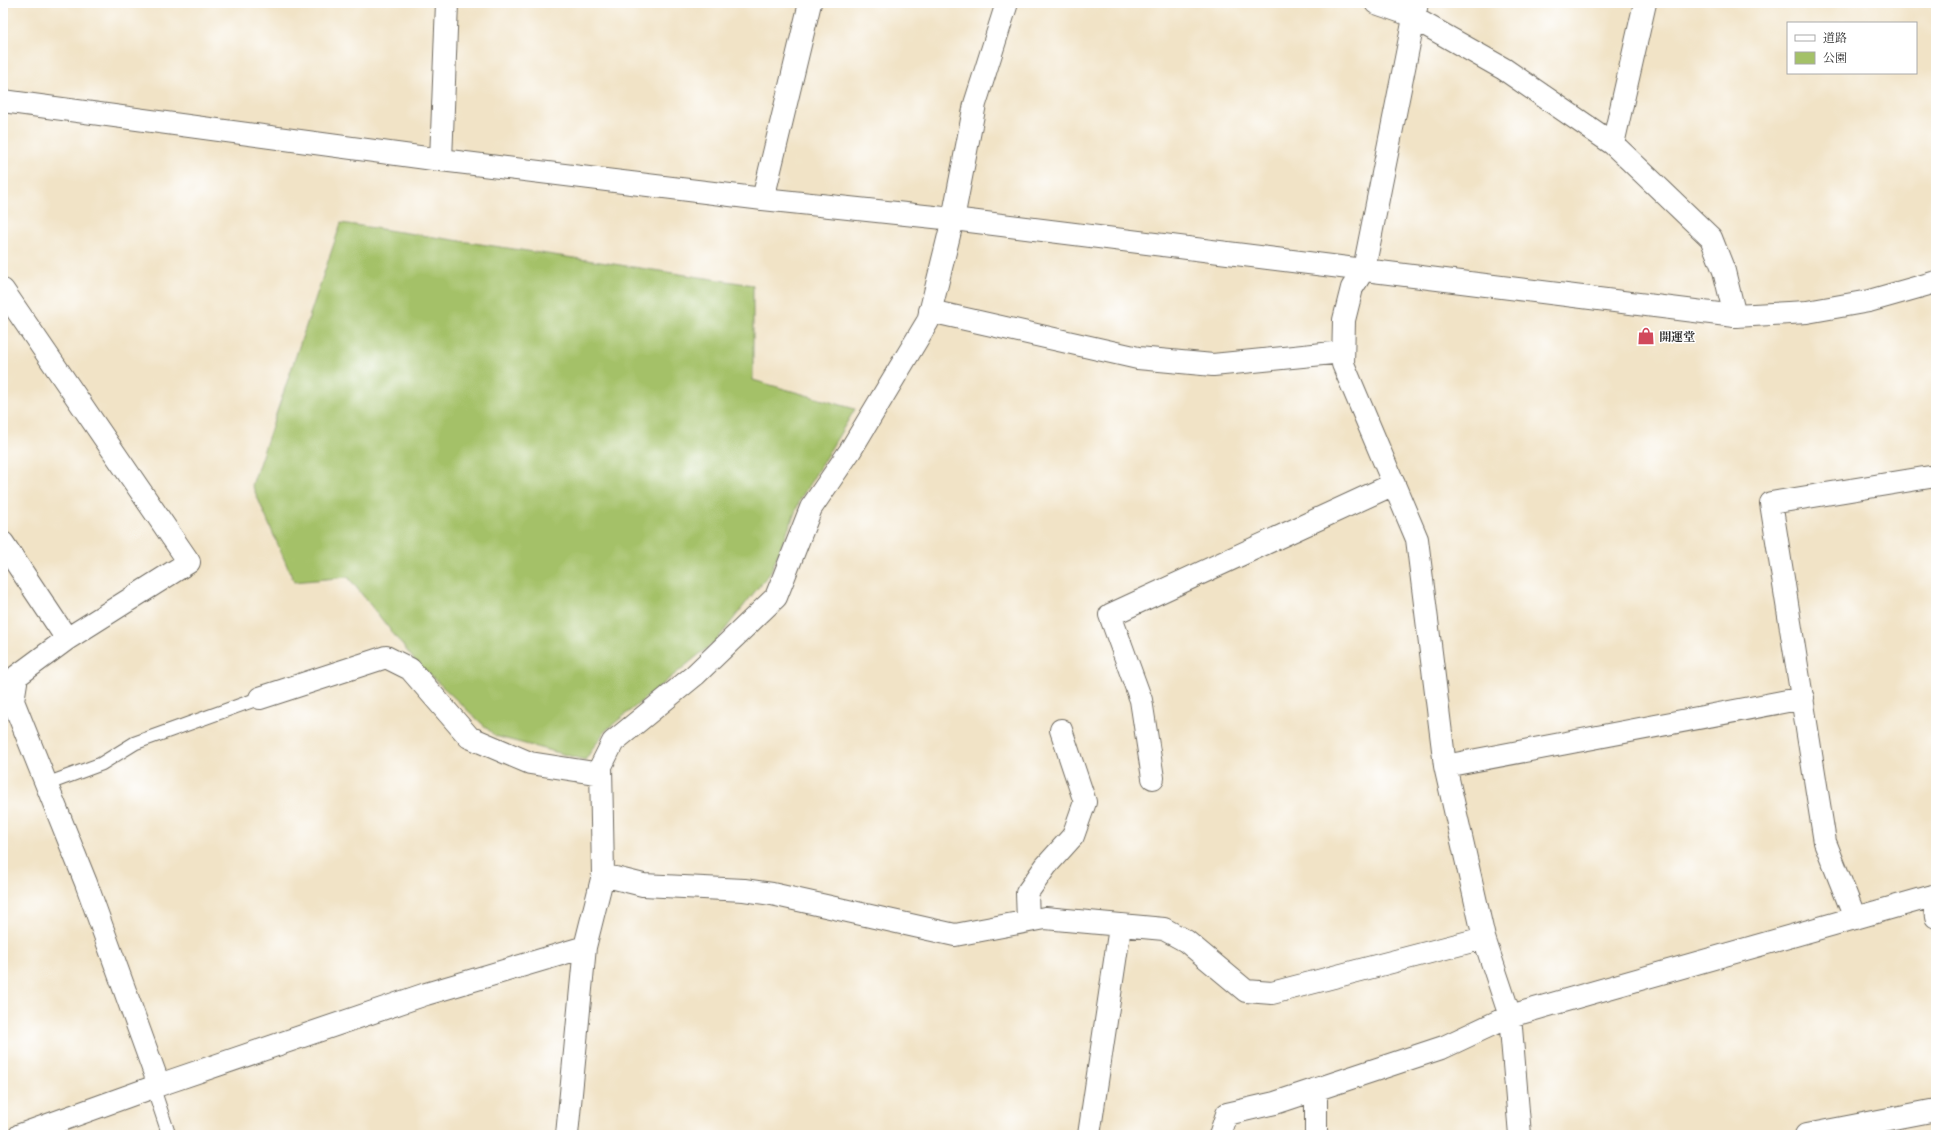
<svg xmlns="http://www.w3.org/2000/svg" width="1939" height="1138" viewBox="0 0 1939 1138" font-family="'Libre Caslon Text','Noto Serif JP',serif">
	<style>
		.green { fill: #a4c168; stroke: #68764a }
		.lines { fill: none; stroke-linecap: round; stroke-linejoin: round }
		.service-casing { stroke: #706b61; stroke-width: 15 }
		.minor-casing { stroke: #706b61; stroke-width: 24 }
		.tertiary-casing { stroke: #706b61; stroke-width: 24 }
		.service { stroke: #fff; stroke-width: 13 }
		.minor { stroke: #fff; stroke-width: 22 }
		.tertiary { stroke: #fff; stroke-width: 22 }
		.labels { text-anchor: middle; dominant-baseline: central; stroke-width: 3; stroke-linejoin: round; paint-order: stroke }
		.poi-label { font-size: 12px; font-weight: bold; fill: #2b2b2b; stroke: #fff; text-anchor: start }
	</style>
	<rect width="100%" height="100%" fill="#fff"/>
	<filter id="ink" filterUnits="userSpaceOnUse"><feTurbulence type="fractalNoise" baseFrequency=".025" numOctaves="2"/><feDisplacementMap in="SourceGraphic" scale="8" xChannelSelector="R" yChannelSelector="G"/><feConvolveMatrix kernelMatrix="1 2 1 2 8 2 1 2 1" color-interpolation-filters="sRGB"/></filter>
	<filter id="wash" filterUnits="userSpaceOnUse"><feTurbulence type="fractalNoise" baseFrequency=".012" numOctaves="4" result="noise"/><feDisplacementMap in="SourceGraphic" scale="16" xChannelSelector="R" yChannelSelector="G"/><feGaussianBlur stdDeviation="0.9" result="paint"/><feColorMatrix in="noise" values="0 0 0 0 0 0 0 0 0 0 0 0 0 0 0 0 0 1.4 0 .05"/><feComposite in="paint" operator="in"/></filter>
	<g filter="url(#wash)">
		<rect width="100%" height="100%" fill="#f1e3c6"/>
		<path class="green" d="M341 223 753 285V380L855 409 801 498 771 571 717 640 605 731 585 760 495 736 415 661 348 577 294 582 252 485Z"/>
	</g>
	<g filter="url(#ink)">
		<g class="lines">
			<g class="service-casing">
				<path id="service" d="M47 784 101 764 135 743 260 698
					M153 1087 169 1135"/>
			</g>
			<g class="minor-casing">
				<path id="minor" d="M1376 3 1405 13 1504 69 1613 144 1711 238 1724 271 1735 316
					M1417 3 1364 269 1352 288 1344 320 1343 364 1417 539 1445 766 1484 938
					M1613 144 1645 3
					M441 160 447 3
					M763 199 810 3
					M3 290 189 562 67 639 17 676 13 701 86 883 159 1085 20 1135
					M930 311 1138 358 1213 365 1343 352
					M3 543 67 639
					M260 698 386 657 410 669 469 737 530 763 601 774
					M1445 766 1803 698
					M1153 778 1141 700 1110 615 1394 484
					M603 875 643 885 744 890 772 894 955 935 1045 918 1164 929 1186 941 1246 991 1272 993 1484 938 1510 1016 1520 1135
					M1933 896 1936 917
					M1855 918 1825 842 1771 503 1936 476
					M1028 921 1027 893 1046 866 1073 836 1085 802 1061 730
					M585 947 603 875 601 766 613 742 695 675 776 597 811 508 850 451 928 321 953 219 975 104 1007 3
					M159 1085 426 994 585 947 567 1135
					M1316 1089V1135
					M1089 1135 1120 927
					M1220 1135 1227 1114 1275 1103 1444 1047 1510 1016 1936 895
					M1806 1135 1936 1110"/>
			</g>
			<g class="tertiary-casing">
				<path id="tertiary" d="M3 101 441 160 763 199 953 219 1735 316 1807 312 1869 301 1936 282"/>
			</g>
			<use href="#service" class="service"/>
			<use href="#minor" class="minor"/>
			<use href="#tertiary" class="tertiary"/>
		</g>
	</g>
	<defs>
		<g id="shop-bare" transform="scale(1.38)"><path d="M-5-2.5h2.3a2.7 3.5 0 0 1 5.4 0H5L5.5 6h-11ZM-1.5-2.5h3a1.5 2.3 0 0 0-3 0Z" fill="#d1495b" stroke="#fff" stroke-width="2.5" paint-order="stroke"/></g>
	</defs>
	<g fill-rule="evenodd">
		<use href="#shop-bare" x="1646" y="336"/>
	</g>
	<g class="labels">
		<g class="poi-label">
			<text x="1659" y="336">開運堂</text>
		</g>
	</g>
	<rect width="1939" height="1138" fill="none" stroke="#fff" stroke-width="16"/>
	<rect x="1787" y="22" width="130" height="52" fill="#ffffff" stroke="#aaaaaa"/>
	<rect x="1795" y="35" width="20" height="6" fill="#ffffff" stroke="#aaaaaa"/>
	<text x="1823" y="42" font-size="12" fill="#2b2b2b">道路</text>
	<rect x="1795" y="52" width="20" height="12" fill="#a4c168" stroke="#aaaaaa"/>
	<text x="1823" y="62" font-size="12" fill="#2b2b2b">公園</text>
</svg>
